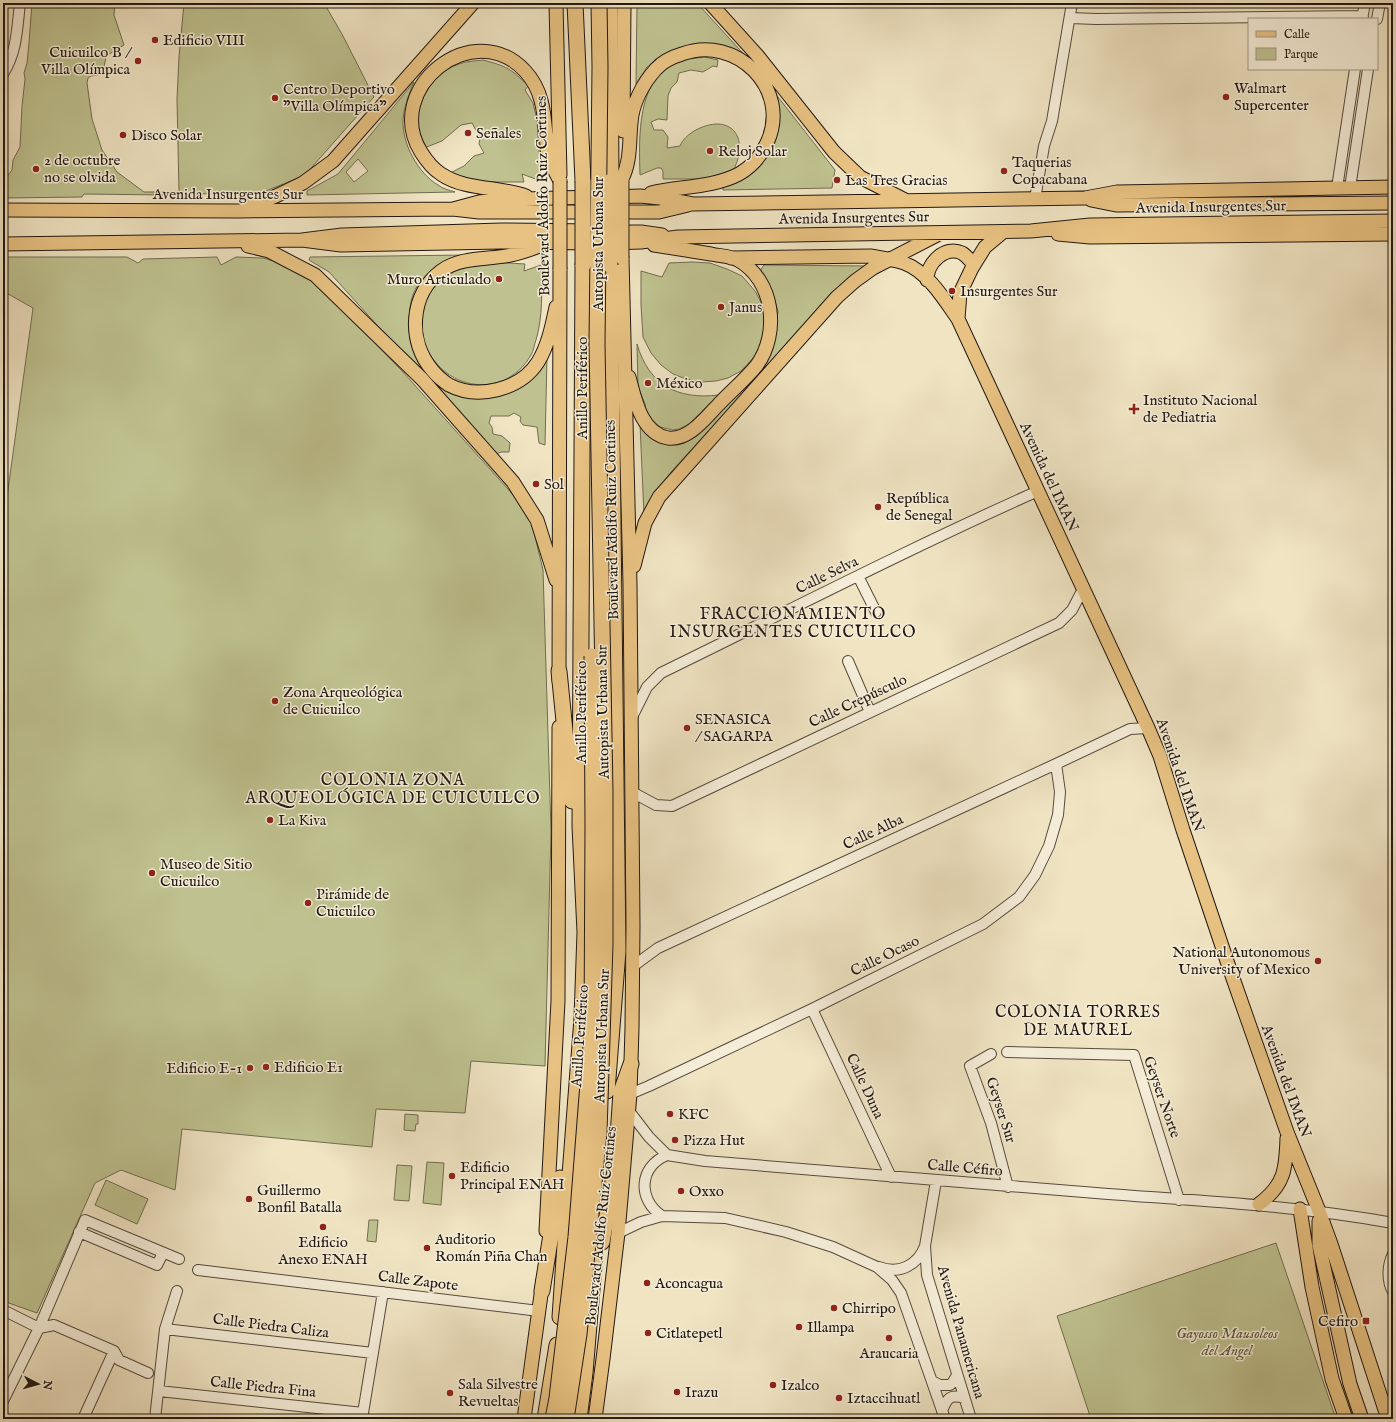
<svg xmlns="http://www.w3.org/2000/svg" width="1396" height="1422" viewBox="0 0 1396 1422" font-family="'IM FELL English',serif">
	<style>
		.green { fill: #bfc290; stroke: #706d50; fill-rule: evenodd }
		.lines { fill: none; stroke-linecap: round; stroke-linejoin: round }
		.minor-casing { stroke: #564b3e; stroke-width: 12 }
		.major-casing { stroke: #221811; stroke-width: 15 }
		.highway-casing { stroke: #221811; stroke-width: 17 }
		.minor { stroke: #f5edd8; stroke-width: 10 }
		.major { stroke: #e8c282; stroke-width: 13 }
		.highway { stroke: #e8c282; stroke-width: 15 }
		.major-bridge-casing { stroke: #221811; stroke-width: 15; stroke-linecap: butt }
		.highway-bridge-casing { stroke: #221811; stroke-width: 17; stroke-linecap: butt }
		.major-bridge { stroke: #e8c282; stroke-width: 13 }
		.highway-bridge { stroke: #e8c282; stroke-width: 15 }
		.poi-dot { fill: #8f2418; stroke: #f5edd8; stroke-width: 1.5 }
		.labels { text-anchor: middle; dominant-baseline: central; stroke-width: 3; stroke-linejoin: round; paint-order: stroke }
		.poi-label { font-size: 15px; fill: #221811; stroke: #f5edd8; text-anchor: start }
		.street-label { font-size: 15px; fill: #221811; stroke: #f5edd8 }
		.park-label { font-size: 15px; font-style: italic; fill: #59543d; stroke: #f5edd8 }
		.neighbourhood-label { font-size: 16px; letter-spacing: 1px; fill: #221811; stroke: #f5edd8 }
	</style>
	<rect width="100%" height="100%" fill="#f0e4c3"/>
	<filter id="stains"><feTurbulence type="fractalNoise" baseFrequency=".005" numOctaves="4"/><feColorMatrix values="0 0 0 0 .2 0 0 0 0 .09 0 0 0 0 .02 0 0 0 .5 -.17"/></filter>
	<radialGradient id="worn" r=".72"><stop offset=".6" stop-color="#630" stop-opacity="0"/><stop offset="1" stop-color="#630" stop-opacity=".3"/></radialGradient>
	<path class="green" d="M32 3H115L114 15 124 45 106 56C105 62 104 73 98 75 93 76 92 75 88 78L87 83 92 119 102 150 117 172 144 192H179L177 99 179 57 184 3H324L343 36 374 97 304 176 263 192 165 195 84 194 82 197 3 198V182L12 170 13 160 20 147 22 106 25 79 24 73 27 63 29 43Z
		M637 3H697L750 61 734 51 660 57 647 67 636 84Z
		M705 57 718 60 717 67 713 66 703 72 691 70 679 73 677 82 671 88 668 96 667 120 658 119 651 122 654 130H663L668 137 667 148 680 146C683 139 688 135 694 131 730 111 751 137 733 171L708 179H663V171L661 168H657L640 175C639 138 636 78 678 62 687 59 696 58 705 57Z
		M483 60C506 66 512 69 528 86L525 90 533 103 537 120 541 181 522 174 524 182H490L470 180 448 174 464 166 474 156 484 153 479 144 480 138 472 123 461 125 442 141 424 148C407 117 426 75 459 64 466 61 476 61 483 60Z
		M764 79 835 170 832 188 723 190V186L769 151 775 138 777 126Z
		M414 82C409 94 404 106 403 120 402 144 418 173 438 185 443 189 449 190 455 192L307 195V191L338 174ZM358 159 368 171 354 182 346 172Z
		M466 255C452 263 425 274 416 288 410 299 409 312 409 324 409 348 417 369 438 384 441 386 444 389 448 390 453 392 460 393 466 395 483 399 499 398 515 389 524 385 539 364 547 356L545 445 539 443 537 427 523 425 520 421 521 417 514 413 509 416H491L489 423 492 427 493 434 502 436 510 443 509 452H501L496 454 425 378 329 272 309 260 310 257Z
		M3 257H127L138 263 143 259 217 257 221 265 236 257 263 258 284 264 305 275 324 290 402 371 516 498 532 524 543 570 551 831 545 1066 471 1061 465 1113 376 1109 372 1147 182 1129 175 1190 121 1170 95 1183 37 1313 3 1301V526L33 308 3 291Z
		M492 262 525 264 524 271 541 265C542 291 543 316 536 340 534 345 534 350 531 355 503 404 434 389 423 335 421 327 420 318 422 311 423 306 426 301 428 297 433 285 446 270 459 266 470 264 482 264 492 262Z
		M692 262 710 263 727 269 742 276 755 291 761 302 765 316 764 335 757 354 741 371 728 378 716 381 701 382 686 379 673 374 661 365 651 353 643 337 641 305V271L662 277 669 263Z
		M764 265 867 266 756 379 671 472 656 491 644 515 640 424 679 441 774 339 778 311 771 289 762 276 761 269Z
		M637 344C649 385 677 400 719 395L689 424 679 429 673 430 660 427 650 419 646 411 645 404 638 387Z
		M405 1114 418 1115V1124H416L415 1131 404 1130Z
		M427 1162 444 1163 441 1205 423 1203Z
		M397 1165 412 1166 409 1201 394 1200Z
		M106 1180 148 1199 137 1224 95 1205Z
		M369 1220H378L376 1242 367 1241Z
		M1276 1243 1336 1419H1091L1057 1316Z"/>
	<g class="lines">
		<g class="minor-casing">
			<path id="minor" d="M1070 18 1096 19 1363 16
				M1362 19 1365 3
				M1377 19 1380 3
				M3 74C17 52 17 29 20 3
				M1337 188 1355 69
				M1350 188 1368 69
				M1035 199 1044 146 1052 121 1072 3
				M858 576 876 612
				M848 661 870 712
				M632 717 647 687 661 673C786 612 910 548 1038 491
				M632 792 656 805 672 806 1059 623 1072 610 1083 589
				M632 967 658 948 1056 764 1130 729 1148 728
				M812 1009 891 1177
				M1007 1052 1134 1055 1179 1200
				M991 1054 970 1066 991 1123 1008 1187
				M630 1094 649 1086 812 1009 983 924 1019 897 1035 875 1049 846 1058 815 1060 792 1056 764
				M629 1111 649 1137 667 1155 705 1161C836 1172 966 1183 1096 1193 1196 1201 1295 1205 1393 1223
				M936 1181 925 1246 927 1275 971 1419
				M662 1216C637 1199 639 1167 667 1155
				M79 1232 157 1265 163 1253
				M618 1233 641 1222 662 1216 725 1218 786 1232 833 1247 877 1267 892 1280 901 1293 945 1419
				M1393 1254C1387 1266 1387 1281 1393 1292
				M879 1267C899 1275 918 1265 925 1246
				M198 1270 539 1311
				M3 1310 39 1328
				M39 1328 54 1325 114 1351 119 1360 148 1373
				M165 1329 373 1353
				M932 1381 940 1385H950L953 1382 957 1375
				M159 1391 363 1413
				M3 1401 39 1328 85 1220 179 1259
				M942 1411C947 1398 950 1394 964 1398
				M83 1419 114 1351
				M155 1419 165 1329 177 1291
				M362 1419 383 1292"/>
		</g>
		<g class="major-casing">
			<path id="major" d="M556 3 560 175
				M710 3 757 55 834 152 860 177 905 200
				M623 131 624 3
				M622 179C631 161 629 142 631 123 632 104 643 83 656 69 663 61 672 57 682 54 736 34 792 89 767 143 761 156 751 167 739 174 712 188 680 186 651 193
				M526 196C499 186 466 191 441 174 433 169 426 160 421 152 382 89 473 15 525 71 542 89 544 111 546 135 547 142 547 150 548 156 551 165 556 173 560 181
				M612 197 640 196 660 198 693 204 1085 198 1117 192 1393 187
				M1091 200 1116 205 1393 203
				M245 208 276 196 303 183 333 161 473 3
				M453 209 479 202 495 200 592 197
				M3 210 237 211 453 209 479 212H659L688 205
				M612 232H641L662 235
				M1058 234 1090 237 1393 234
				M302 240 341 245 501 242 592 243
				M612 243 641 242 678 237 1031 231 1090 225 1393 221
				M3 244 302 240 342 235 501 230 593 231
				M248 246 269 251 315 275 422 379 513 482 537 520 556 580
				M537 247C529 250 520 253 511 255 488 260 462 256 441 271 410 294 407 342 433 371 437 376 443 381 449 385 478 400 520 390 538 362 548 346 552 326 556 307
				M731 258 870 256C881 258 893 259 904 263 928 272 944 299 958 319L1148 728 1160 756 1183 830 1229 967 1287 1132 1319 1211 1331 1244 1388 1419
				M927 280C927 263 945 245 962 253 967 256 970 261 974 264
				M958 319 960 293 972 268 985 247 1003 232
				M629 377C635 399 641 433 668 438 689 441 706 417 719 404 731 391 746 379 757 365 780 333 774 280 738 260 730 256 720 256 711 254 692 251 673 248 654 245
				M634 566 645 523 659 497 837 297 855 281 873 268 937 235
				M559 681 560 269
				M1259 1204C1285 1185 1286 1168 1287 1138
				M1300 1209 1312 1287 1332 1379 1346 1419
				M1319 1221V1245L1350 1384 1362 1419
				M546 1231 558 1001 559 727
				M524 1419 543 1280
				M595 1419 603 1359 618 1233 630 1094 632 1028 633 926 630 584 622 258"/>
		</g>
		<g class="highway-casing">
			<path id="highway" d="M575 3 583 181
				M610 3 611 181
				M559 671 572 801
				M607 1091 618 951 610 265
				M602 1242 616 1165 621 1092 631 1064
				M542 1291 560 1178
				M560 1317 568 1201 582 1018 585 932 580 826 583 265
				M545 1419 557 1345
				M579 1419 585 1373 597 1229"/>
		</g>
		<use href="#minor" class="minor"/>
		<use href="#major" class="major"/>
		<use href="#highway" class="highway"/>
		<g class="major-bridge-casing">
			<path id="major-bridge" d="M560 181V269
				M622 258V181"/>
		</g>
		<g class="highway-bridge-casing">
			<path id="highway-bridge" d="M583 181V265
				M610 265 611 181
				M553 1419 557 1398 576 1237 592 1032 593 824 592 656
				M566 1419 579 1334 599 1133 605 944V791L597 344 600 67 599 3"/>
		</g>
		<use href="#major-bridge" class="major-bridge"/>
		<use href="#highway-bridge" class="highway-bridge"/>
	</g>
	<g class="poi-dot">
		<circle cx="155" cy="40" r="4"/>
		<circle cx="138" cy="61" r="4"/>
		<circle cx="1226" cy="97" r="4"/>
		<circle cx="275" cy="98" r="4"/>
		<circle cx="468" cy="133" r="4"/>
		<circle cx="123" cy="135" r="4"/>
		<circle cx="710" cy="151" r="4"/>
		<circle cx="36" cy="169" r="4"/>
		<circle cx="1004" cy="171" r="4"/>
		<circle cx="837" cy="180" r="4"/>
		<circle cx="499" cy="279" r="4"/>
		<circle cx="952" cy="291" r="4"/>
		<circle cx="721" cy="307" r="4"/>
		<circle cx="648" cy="383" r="4"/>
		<path d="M1132 403h4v4h4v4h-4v4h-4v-4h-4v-4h4z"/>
		<circle cx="536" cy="484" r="4"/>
		<circle cx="878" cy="507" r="4"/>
		<circle cx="275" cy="701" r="4"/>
		<circle cx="687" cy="728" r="4"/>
		<circle cx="270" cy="820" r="4"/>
		<circle cx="152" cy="873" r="4"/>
		<circle cx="308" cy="903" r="4"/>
		<circle cx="1318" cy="961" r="4"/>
		<circle cx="266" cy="1067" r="4"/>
		<circle cx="250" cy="1068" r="4"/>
		<circle cx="670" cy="1114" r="4"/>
		<circle cx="675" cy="1140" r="4"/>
		<circle cx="452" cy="1176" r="4"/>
		<circle cx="681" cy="1191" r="4"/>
		<circle cx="249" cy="1199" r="4"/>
		<circle cx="323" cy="1227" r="4"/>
		<circle cx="427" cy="1248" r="4"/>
		<circle cx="647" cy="1283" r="4"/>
		<circle cx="834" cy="1308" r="4"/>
		<rect x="1362" y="1317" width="8" height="8" rx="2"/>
		<circle cx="799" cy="1327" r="4"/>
		<circle cx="648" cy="1333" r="4"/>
		<circle cx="889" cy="1338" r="4"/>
		<circle cx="773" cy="1385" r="4"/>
		<circle cx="677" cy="1392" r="4"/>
		<circle cx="450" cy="1393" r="4"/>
		<circle cx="839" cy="1398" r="4"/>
	</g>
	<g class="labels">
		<g class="poi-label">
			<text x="163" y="40">Edificio VIII</text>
			<text x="130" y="52" text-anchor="end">Cuicuilco B /<tspan x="130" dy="17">Villa Olímpica</tspan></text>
			<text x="1234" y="88">Walmart<tspan x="1234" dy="17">Supercenter</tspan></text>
			<text x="283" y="89">Centro Deportivo<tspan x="283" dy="17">"Villa Olímpica"</tspan></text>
			<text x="476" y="133">Señales</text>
			<text x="131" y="135">Disco Solar</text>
			<text x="718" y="151">Reloj Solar</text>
			<text x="44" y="160">2 de octubre<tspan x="44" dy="17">no se olvida</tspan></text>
			<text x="1012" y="162">Taquerias<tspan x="1012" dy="17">Copacabana</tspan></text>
			<text x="845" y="180">Las Tres Gracias</text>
			<text x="491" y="279" text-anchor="end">Muro Articulado</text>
			<text x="960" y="291">Insurgentes Sur</text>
			<text x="729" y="307">Janus</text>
			<text x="656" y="383">México</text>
			<text x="1143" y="400">Instituto Nacional<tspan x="1143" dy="17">de Pediatria</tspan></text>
			<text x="544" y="484">Sol</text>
			<text x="886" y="498">República<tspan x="886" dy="17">de Senegal</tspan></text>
			<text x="283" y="692">Zona Arqueológica<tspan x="283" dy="17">de Cuicuilco</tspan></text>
			<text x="695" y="719">SENASICA<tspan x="695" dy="17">/ SAGARPA</tspan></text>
			<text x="278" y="820">La Kiva</text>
			<text x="160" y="864">Museo de Sitio<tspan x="160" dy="17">Cuicuilco</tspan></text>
			<text x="316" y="894">Pirámide de<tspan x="316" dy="17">Cuicuilco</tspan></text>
			<text x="1310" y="952" text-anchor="end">National Autonomous<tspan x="1310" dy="17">University of Mexico</tspan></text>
			<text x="274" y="1067">Edificio E1</text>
			<text x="242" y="1068" text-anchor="end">Edificio E-1</text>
			<text x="678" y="1114">KFC</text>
			<text x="683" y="1140">Pizza Hut</text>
			<text x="460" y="1167">Edificio<tspan x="460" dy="17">Principal ENAH</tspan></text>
			<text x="257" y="1190">Guillermo<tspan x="257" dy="17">Bonfil Batalla</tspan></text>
			<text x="689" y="1191">Oxxo</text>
			<text x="435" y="1239">Auditorio<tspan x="435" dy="17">Román Piña Chan</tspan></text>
			<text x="323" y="1242" text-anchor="middle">Edificio<tspan x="323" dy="17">Anexo ENAH</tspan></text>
			<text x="655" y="1283">Aconcagua</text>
			<text x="842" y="1308">Chirripo</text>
			<text x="1358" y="1321" text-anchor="end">Cefiro</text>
			<text x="807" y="1327">Illampa</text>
			<text x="656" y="1333">Citlatepetl</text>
			<text x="889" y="1353" text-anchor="middle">Araucaria</text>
			<text x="458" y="1384">Sala Silvestre<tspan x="458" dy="17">Revueltas</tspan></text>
			<text x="781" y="1385">Izalco</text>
			<text x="685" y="1392">Irazu</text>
			<text x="847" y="1398">Iztaccihuatl</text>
		</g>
		<g class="street-label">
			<text x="228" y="194">Avenida Insurgentes Sur</text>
			<text transform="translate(543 196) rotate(-91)">Boulevard Adolfo Ruiz Cortines</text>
			<text transform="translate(1211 207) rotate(-1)">Avenida Insurgentes Sur</text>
			<text transform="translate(854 218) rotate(-1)">Avenida Insurgentes Sur</text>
			<text transform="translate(598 244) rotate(-90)">Autopista Urbana Sur</text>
			<text transform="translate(582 388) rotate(-90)">Anillo Periférico</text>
			<text transform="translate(1049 477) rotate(65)">Avenida del IMAN</text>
			<text transform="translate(612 520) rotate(-91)">Boulevard Adolfo Ruiz Cortines</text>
			<text transform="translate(827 575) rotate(-26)">Calle Selva</text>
			<text transform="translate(858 701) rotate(-25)">Calle Crepúsculo</text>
			<text transform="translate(581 712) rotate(-90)">Anillo Periférico</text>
			<text transform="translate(603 712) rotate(-91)">Autopista Urbana Sur</text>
			<text transform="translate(1180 775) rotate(71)">Avenida del IMAN</text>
			<text transform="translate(873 832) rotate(-25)">Calle Alba</text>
			<text transform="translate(885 956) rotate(-26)">Calle Ocaso</text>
			<text transform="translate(580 1036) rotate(-86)">Anillo Periférico</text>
			<text transform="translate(602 1036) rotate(-88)">Autopista Urbana Sur</text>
			<text transform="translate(1286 1081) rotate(70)">Avenida del IMAN</text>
			<text transform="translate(865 1086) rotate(65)">Calle Duna</text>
			<text transform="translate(1162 1097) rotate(71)">Geyser Norte</text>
			<text transform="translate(1001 1110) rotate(72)">Geyser Sur</text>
			<text transform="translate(965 1168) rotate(5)">Calle Céfiro</text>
			<text transform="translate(601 1226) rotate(-84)">Boulevard Adolfo Ruiz Cortines</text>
			<text transform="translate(418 1281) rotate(7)">Calle Zapote</text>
			<text transform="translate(271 1326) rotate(7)">Calle Piedra Caliza</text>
			<text transform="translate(961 1332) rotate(74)">Avenida Panamericana</text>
			<text transform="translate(263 1387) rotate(6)">Calle Piedra Fina</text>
		</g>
		<g class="park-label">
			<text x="1227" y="1333">Gayosso Mausoleos<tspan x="1227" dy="17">del Angel</tspan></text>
		</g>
		<g class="neighbourhood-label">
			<text x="793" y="615">FRACCIONAMIENTO<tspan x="793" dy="18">INSURGENTES CUICUILCO</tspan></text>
			<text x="393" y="781">COLONIA ZONA<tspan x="393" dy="18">ARQUEOLÓGICA DE CUICUILCO</tspan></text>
			<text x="1078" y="1013">COLONIA TORRES<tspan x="1078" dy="18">DE MAUREL</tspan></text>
		</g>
	</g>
	<rect width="1396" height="1422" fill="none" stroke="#f0e4c3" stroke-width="16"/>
	<rect x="4" y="4" width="1388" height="1414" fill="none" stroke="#221811" stroke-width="2"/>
	<rect x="8" y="8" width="1380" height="1406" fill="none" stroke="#221811"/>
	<rect x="1248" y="18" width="130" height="52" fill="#f5edd8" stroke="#a19888"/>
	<rect x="1256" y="31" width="20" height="6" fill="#e8c282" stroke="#a19888"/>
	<text x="1284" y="38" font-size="12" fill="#221811">Calle</text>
	<rect x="1256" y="48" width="20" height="12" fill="#bfc290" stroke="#a19888"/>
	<text x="1284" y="58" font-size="12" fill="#221811">Parque</text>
	<g transform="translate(38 1384) rotate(96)" stroke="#f5edd8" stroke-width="3" paint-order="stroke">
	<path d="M0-3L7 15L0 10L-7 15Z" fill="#221811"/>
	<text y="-6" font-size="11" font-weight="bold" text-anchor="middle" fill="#221811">N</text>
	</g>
	<rect width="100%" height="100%" filter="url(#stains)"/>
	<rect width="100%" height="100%" fill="url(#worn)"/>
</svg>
